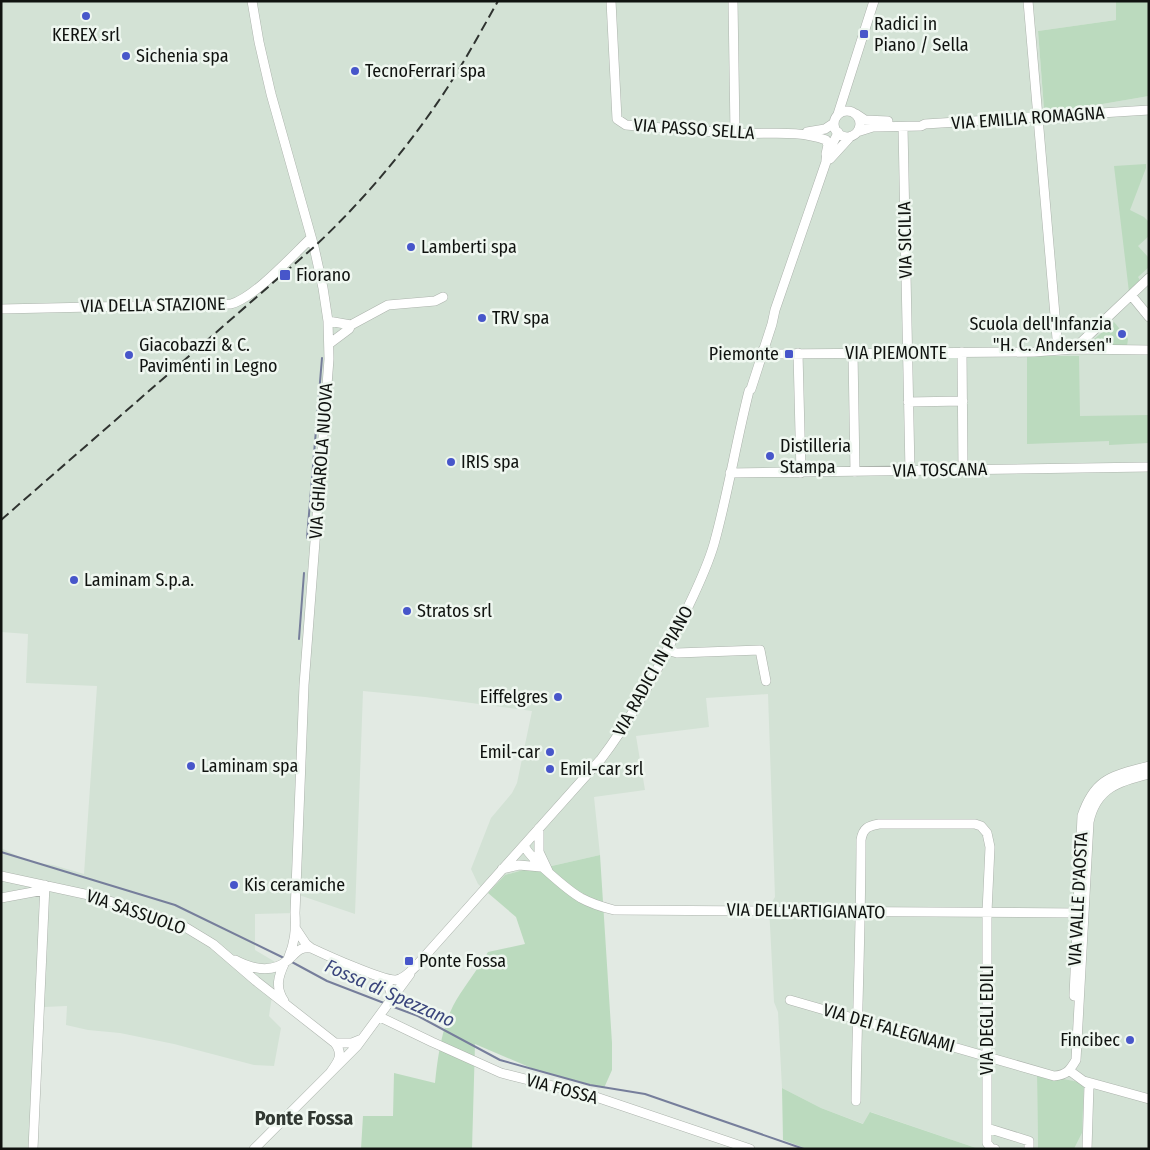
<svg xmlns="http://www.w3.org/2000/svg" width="1150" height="1150" viewBox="0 0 1150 1150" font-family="'Fira Sans Condensed',sans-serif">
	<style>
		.built { fill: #d3e2d5 }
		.green { fill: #bbdabe }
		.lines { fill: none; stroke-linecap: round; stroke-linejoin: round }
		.stream { stroke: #767e9b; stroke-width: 2 }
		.minor-casing { stroke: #acb3ac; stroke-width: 10 }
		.minor { stroke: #fff; stroke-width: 9 }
		.rail { stroke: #2f3330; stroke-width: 2; stroke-dasharray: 10 5; stroke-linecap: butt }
		.poi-dot { fill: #4756ca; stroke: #eff7f0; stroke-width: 2 }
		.labels { text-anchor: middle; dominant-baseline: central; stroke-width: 5; stroke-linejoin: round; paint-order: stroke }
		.poi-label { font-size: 18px; fill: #101310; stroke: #eff7f0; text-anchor: start }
		.street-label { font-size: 18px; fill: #101310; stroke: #eff7f0 }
		.water-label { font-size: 19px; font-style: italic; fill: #3a457c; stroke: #eff7f0 }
		.quarter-label { font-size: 20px; font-weight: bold; fill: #313832; stroke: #eff7f0 }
	</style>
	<rect width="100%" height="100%" fill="#e2eae3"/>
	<path class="built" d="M1 1H1116V20L1038 31 1044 109 1079 108 1149 96V1149H1074L1082 1133 1037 1075 1038 1149H979L871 1112 864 1124 821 1108 782 1088 778 1012 774 1002 769 907 775 897 768 694 706 698 709 727 636 736 645 790 594 797 600 855 534 870H523L505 875 488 893 478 884 471 869 491 818 512 793 517 783 532 711 425 697 363 691 355 914 296 894 295 913 255 914V950L277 963 269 1016 281 1028 274 1066 254 1065 174 1044 120 1033 88 1030 66 1025 67 1006 44 1007 35 1149H1V848L30 862 53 865 84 874 97 686 26 683 28 634 1 632Z"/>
	<path class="green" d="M1116 1H1149V96L1079 108 1044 109 1038 31 1116 20Z
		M1146 164V168L1130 210 1144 217 1149 222V236L1138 246 1149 258V267L1138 277 1141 282 1129 292 1114 166Z
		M1114 322 1128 339 1127 346 1085 347Z
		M1027 356H1079L1080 416 1149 415V443L1109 445V441L1027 444Z
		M600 855 612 1043V1070L604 1088 536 1070 475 1044 472 1149H361L363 1116H393L394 1073 435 1083C438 1053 443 1019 460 994 469 980 479 967 488 952L525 944 516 917 488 893 505 875 523 870H534Z
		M1037 1074 1084 1083 1082 1133 1074 1149H1038Z
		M782 1088 821 1108 863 1124 870 1112 979 1149H807L783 1140Z"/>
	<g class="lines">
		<path class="stream" d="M307 538 322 358
			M299 639 304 573
			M1 852 175 905 286 959
			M290 961 327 981 384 1003
			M391 1006 418 1016 500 1060 590 1085 645 1094 804 1149"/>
		<g class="minor-casing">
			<path id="minor" d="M252 1 259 42 271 94 314 247 323 288 328 321 329 359 304 685 295 913C296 930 295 943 288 959
				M611 1 617 119 626 125C662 128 698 131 734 133 765 135 797 129 826 140L828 145 826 154
				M733 1 735 133
				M1028 1 1058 350
				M834 124a13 13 0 1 1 26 0a13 13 0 1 1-26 0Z
				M838 114 874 1
				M856 114 865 120 888 121
				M903 127 910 471
				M807 132 825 129 834 123
				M857 132 873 127 921 126 925 124 1149 110
				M830 159 851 136
				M1131 295 1149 317
				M1 309 231 304C254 298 292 256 311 238
				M328 321 351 325
				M329 344 349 329 351 325 388 305 435 301 443 297
				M1074 349 1149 278
				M762 351 777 354 1034 352 1074 349 1149 350
				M962 352 963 470
				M798 353 801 473
				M853 353 855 472
				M908 402 963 401
				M730 473 1149 467
				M667 650 677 653 760 650 766 681
				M539 828V852L548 871
				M524 845C528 857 569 891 581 898 592 904 602 907 614 910L1076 913
				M502 869 519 865 541 867
				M1 876 89 895 146 912 185 927 213 944 256 981 335 1043C344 1055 338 1062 330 1073
				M1 898 44 890
				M296 929 306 944 311 948C326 955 383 981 396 980 404 979 411 971 416 966L601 759C633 717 657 672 680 624 692 598 706 572 714 544 728 494 736 442 749 391L751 389 772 324 775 310 826 162C825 152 835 142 838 132
				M235 960C252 969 272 974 288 960 296 953 300 946 311 948
				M379 977C388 984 392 988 391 1001
				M1074 996 1082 816C1095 777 1113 776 1149 766
				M790 1000 1054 1076C1067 1075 1070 1070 1076 1060L1089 822C1096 788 1119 781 1149 774
				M284 1001C275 987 278 977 285 962
				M380 1017 432 1042 501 1073 593 1096 750 1149
				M335 1043H352L362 1039
				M1070 1071 1089 1085 1087 1149
				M1084 1081 1149 1099
				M856 1101C857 1014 861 927 861 840 863 828 868 826 879 824H975L981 826 987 833 990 847 987 912V1143L991 1148 995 1149
				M987 1128 1029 1141V1149
				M33 1149 45 885
				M254 1149 357 1046 410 974"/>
		</g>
		<use href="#minor" class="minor"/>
		<path class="rail" d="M1 520 314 247C362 202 405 151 442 96 462 66 480 33 498 1"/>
	</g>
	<g class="poi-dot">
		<circle cx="86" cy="16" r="5"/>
		<rect x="859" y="29" width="10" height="10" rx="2.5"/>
		<circle cx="126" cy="56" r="5"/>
		<circle cx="355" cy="71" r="5"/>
		<circle cx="411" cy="247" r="5"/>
		<rect x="279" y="269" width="12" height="12" rx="2.5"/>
		<circle cx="482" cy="318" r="5"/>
		<circle cx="1122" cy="334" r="5"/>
		<rect x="784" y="349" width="10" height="10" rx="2.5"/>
		<circle cx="129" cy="355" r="5"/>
		<circle cx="770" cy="456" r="5"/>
		<circle cx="451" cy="462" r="5"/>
		<circle cx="74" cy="580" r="5"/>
		<circle cx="407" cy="611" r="5"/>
		<circle cx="558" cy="697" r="5"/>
		<circle cx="550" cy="752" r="5"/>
		<circle cx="191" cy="766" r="5"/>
		<circle cx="550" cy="769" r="5"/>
		<circle cx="234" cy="885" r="5"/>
		<rect x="404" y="956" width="10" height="10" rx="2.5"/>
		<circle cx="1130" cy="1040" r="5"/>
	</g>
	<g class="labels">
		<g class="poi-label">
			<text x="874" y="24">Radici in<tspan x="874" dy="21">Piano / Sella</tspan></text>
			<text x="86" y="35" text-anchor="middle">KEREX srl</text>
			<text x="136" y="56">Sichenia spa</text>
			<text x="365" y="71">TecnoFerrari spa</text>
			<text x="421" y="247">Lamberti spa</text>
			<text x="296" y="275">Fiorano</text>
			<text x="492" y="318">TRV spa</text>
			<text x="1112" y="324" text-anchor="end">Scuola dell'Infanzia<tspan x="1112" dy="21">"H. C. Andersen"</tspan></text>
			<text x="139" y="345">Giacobazzi &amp; C.<tspan x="139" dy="21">Pavimenti in Legno</tspan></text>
			<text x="779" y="354" text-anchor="end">Piemonte</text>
			<text x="780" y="446">Distilleria<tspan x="780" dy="21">Stampa</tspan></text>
			<text x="461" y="462">IRIS spa</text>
			<text x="84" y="580">Laminam S.p.a.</text>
			<text x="417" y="611">Stratos srl</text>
			<text x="548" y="697" text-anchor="end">Eiffelgres</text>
			<text x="540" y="752" text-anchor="end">Emil-car</text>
			<text x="201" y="766">Laminam spa</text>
			<text x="560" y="769">Emil-car srl</text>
			<text x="244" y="885">Kis ceramiche</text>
			<text x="419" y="961">Ponte Fossa</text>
			<text x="1120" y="1040" text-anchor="end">Fincibec</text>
		</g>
		<g class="street-label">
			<text transform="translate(1028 118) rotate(-4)">VIA EMILIA ROMAGNA</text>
			<text transform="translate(694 129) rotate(4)">VIA PASSO SELLA</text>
			<text transform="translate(905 240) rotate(-91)">VIA SICILIA</text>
			<text transform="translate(153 305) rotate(-1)">VIA DELLA STAZIONE</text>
			<text x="896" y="353">VIA PIEMONTE</text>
			<text transform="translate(321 461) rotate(-86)">VIA GHIAROLA NUOVA</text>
			<text transform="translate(940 470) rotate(-1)">VIA TOSCANA</text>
			<text transform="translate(653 671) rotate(-61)">VIA RADICI IN PIANO</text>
			<text transform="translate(1078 899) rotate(-87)">VIA VALLE D'AOSTA</text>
			<text transform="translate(806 911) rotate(1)">VIA DELL'ARTIGIANATO</text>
			<text transform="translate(136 912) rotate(19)">VIA SASSUOLO</text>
			<text transform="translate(987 1020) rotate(-90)">VIA DEGLI EDILI</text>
			<text transform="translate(889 1028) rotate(16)">VIA DEI FALEGNAMI</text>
			<text transform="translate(562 1089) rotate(15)">VIA FOSSA</text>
		</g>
		<g class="water-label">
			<text transform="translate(390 993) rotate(24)">Fossa di Spezzano</text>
		</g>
		<g class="quarter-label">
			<text x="304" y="1118">Ponte Fossa</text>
		</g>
	</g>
	<rect width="1150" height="1150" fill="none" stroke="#101310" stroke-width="5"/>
</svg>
